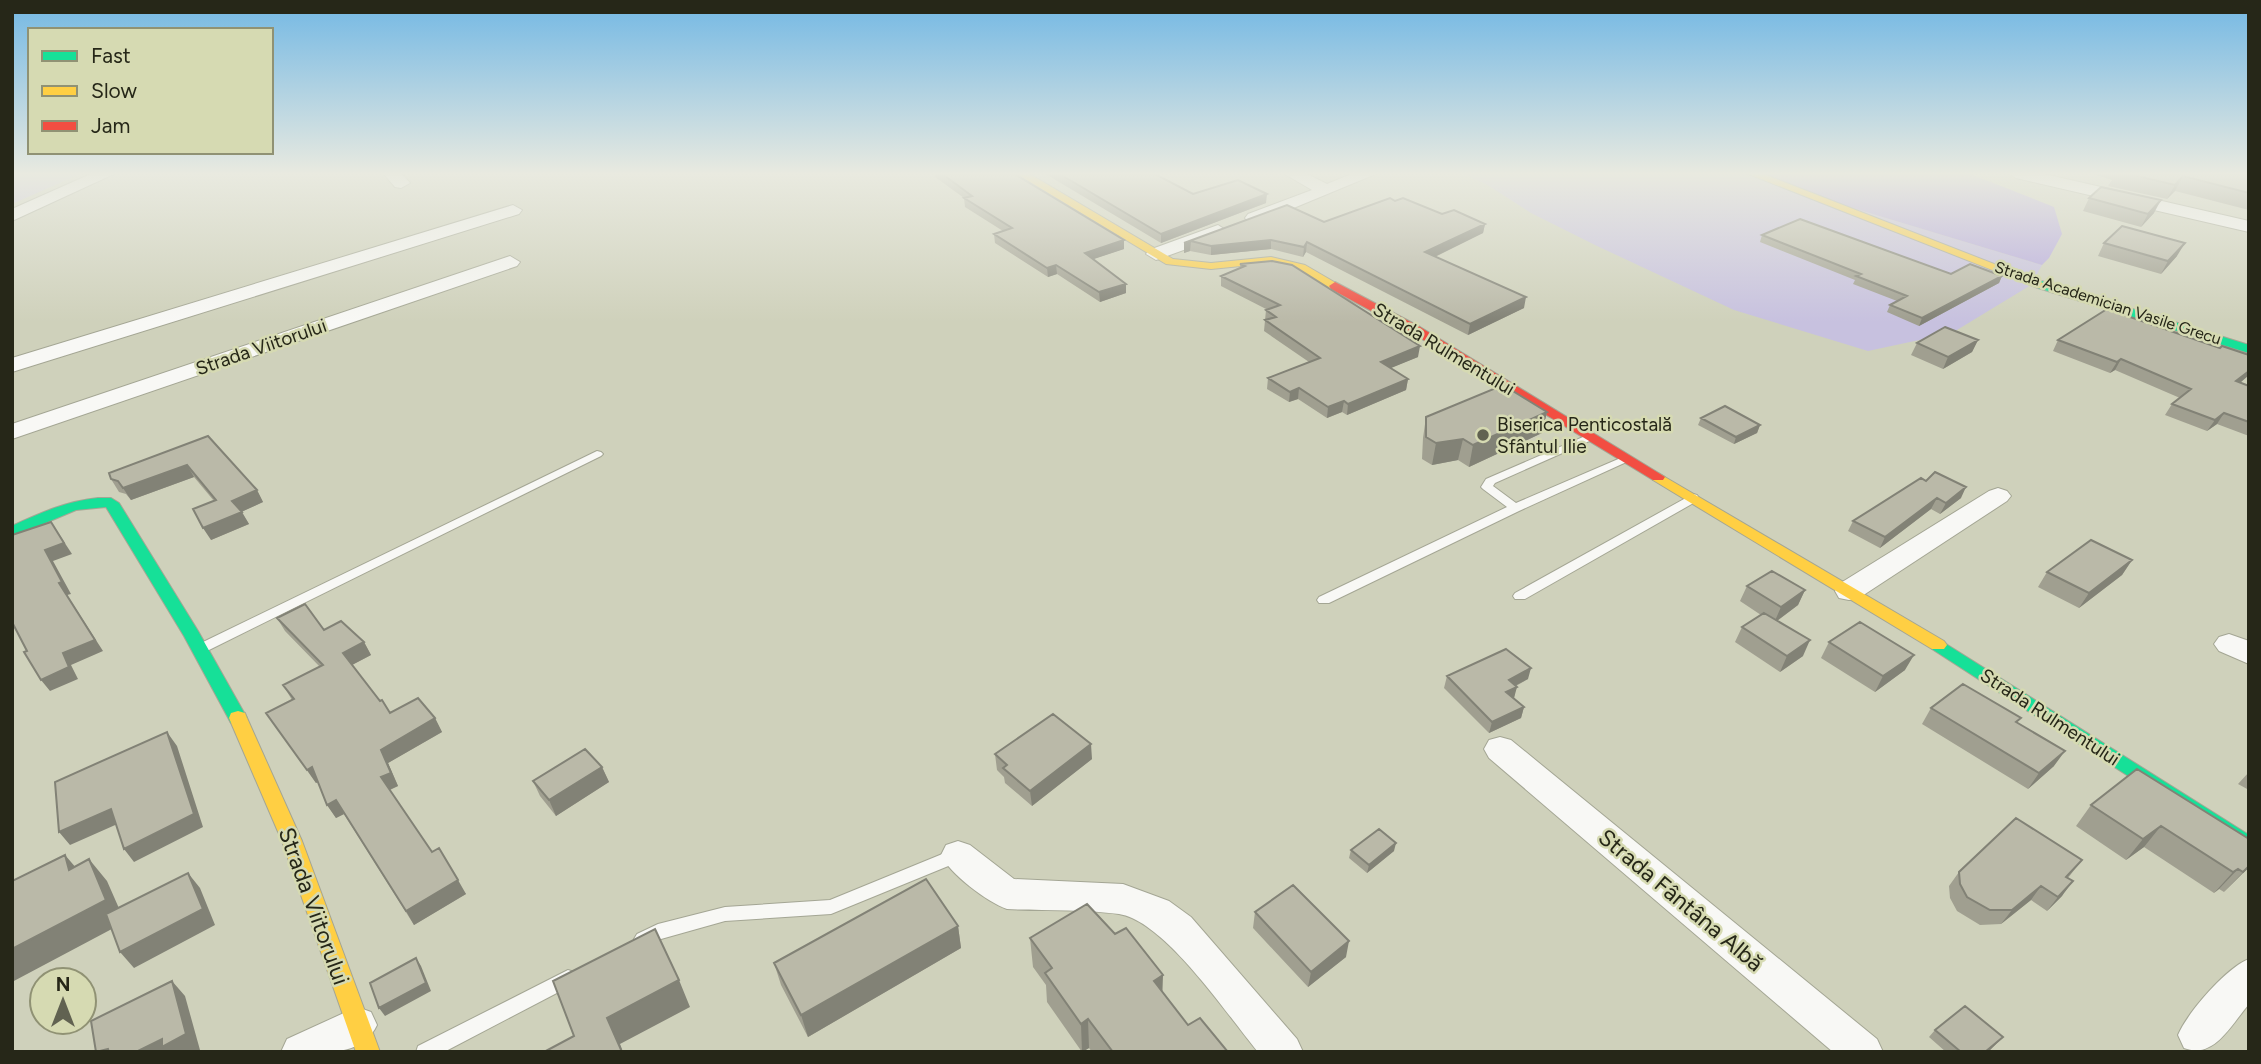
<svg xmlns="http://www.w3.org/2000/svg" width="2261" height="1064" viewBox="0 0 2261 1064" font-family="Figtree,sans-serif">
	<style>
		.green { fill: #c7c1df }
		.forest { fill: #b6a9df }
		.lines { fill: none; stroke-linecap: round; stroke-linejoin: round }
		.lane-casing { stroke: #a4a694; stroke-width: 2 }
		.street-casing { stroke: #a4a694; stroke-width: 2 }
		.fast-casing { stroke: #a4a694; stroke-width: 2 }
		.slow-casing { stroke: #a4a694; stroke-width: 2 }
		.jam-casing { stroke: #a4a694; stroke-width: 2 }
		.lane { fill: #f8f8f5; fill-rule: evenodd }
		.street { fill: #f8f8f5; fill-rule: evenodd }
		.fast { fill: #16e098; fill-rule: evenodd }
		.slow { fill: #ffcf43; fill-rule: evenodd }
		.jam { fill: #f24e42; fill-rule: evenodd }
		.wall { fill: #a09f90 }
		.shaded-wall { fill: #828276 }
		.building { fill: #bab9a8; stroke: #828276; stroke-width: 2 }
		.poi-dot { fill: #616251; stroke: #d6dab2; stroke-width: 2.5 }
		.labels { text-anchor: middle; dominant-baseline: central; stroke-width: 5; stroke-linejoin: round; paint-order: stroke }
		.far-street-label { font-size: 16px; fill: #262718; stroke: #d6dab2 }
		.street-label { font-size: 19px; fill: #262718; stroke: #d6dab2 }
		.poi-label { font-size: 19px; fill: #262718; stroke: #d6dab2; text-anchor: start }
		.near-street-label { font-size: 23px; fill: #262718; stroke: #d6dab2 }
	</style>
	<rect width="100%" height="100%" fill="#cfd1bb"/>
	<path class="green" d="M12 173H82L12 204Z
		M1460 173H1757L1823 199 2042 265 2031 285 1952 333 1868 351 1734 310 1595 245 1531 213 1486 184Z"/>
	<path class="forest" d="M1757 173H1968L2054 207 2062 234 2049 258 2042 265 1823 199Z"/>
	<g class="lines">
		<g class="lane-casing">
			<path id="lane" d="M1590 434 1594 435 1596 437 1594 439 1495 483 1493 486 1516 503 1623 457 1627 456 1633 459 1519 511 1329 603H1319L1317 600 1319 597 1507 507 1483 489 1481 487 1486 479Z
				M597 451 601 452 603 454 601 456 209 650H199L197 647 199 644Z
				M1693 494 1697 495 1699 498 1697 501 1525 599H1515L1513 596 1515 593Z
				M957 848 963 850 965 855 963 860 831 914 725 921 661 939 643 947 637 944 634 939 637 934 658 924 725 907 830 900Z
				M568 970 574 972 577 978 574 984 444 1052H416L418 1046Z"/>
		</g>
		<g class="street-casing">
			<path id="street" d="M93 173H116L12 221V209Z
				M383 173H401L410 183 401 188 395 187Z
				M1283 173H1305L1327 184 1354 173H1378L1260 222H1248L1245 218 1248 214 1312 190Z
				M2008 173H2040L2249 221V232L2016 178Z
				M513 205 522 210 519 214 12 372V358Z
				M1218 225 1227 231 1225 235 1156 260 1146 254 1149 250Z
				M510 256 520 262 517 266 12 439V424Z
				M1998 488 2007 491 2011 496 2007 501 1859 598 1849 600 1839 598 1835 591 1839 584 1989 491Z
				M2229 634 2249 641V664L2219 651 2214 644 2219 637Z
				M1500 737 1511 740 1877 1039 1883 1052H1833L1489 758 1484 749 1489 740Z
				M958 841 970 845 1014 879 1123 884 1169 901 1191 917 1297 1039 1303 1052H1258C1228 1016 1165 921 1119 914 1083 909 1044 911 1007 909 987 902 950 874 941 855L946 845Z
				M2249 959V1004C2231 1025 2214 1060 2184 1048L2178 1035C2188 1012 2226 968 2249 959Z
				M357 1007 371 1012 377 1025C361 1060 314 1052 281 1052L287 1039Z"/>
		</g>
		<g class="fast-casing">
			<path id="fast" d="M2042 281 2249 345V353L2038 288 2036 285Z
				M98 498H111L119 503 198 631 247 718 245 723 238 725 231 723 184 636 106 507 76 510 12 537V526C40 513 67 501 98 498Z
				M1938 639 2249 835V854L1932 649 1929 645 1932 641Z"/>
		</g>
		<g class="slow-casing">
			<path id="slow" d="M1015 173H1028L1173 259 1211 263 1271 257 1305 265 1341 286 1335 290 1331 289 1297 270 1271 263 1211 269 1166 264Z
				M1746 173H1761L2048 285 2046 288H2038Z
				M1658 473 1944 641 1947 645 1944 649H1932L1653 480 1651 477Z
				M238 711 245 713 247 718 302 841 380 1052H356L282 841 229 718 231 713Z"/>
		</g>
		<g class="jam-casing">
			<path id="jam" d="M1335 282 1420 327 1665 477 1663 480H1653L1412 333 1331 289 1329 286Z"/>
		</g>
		<use href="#lane" class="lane"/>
		<use href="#street" class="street"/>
		<use href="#fast" class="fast"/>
		<use href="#slow" class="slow"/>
		<use href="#jam" class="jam"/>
	</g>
	<path class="wall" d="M935 173H1013L1124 240V249L1093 259 1126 284V293L1100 302 1057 274 1048 277 995 243 994 234 1003 231 965 207 964 198 935 177Z
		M1044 173H1153L1193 194 1266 203 1161 243Z
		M2090 173H2249V210L2175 191 2167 199 2108 186 2112 180Z
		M2089 198 2154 213 2141 227 2083 211Z
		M1395 201 1442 214 1485 224 1483 233 1435 257 1524 308 1468 335 1306 252 1303 257 1271 249 1211 255 1190 251 1184 253V243L1287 205 1324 222Z
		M1762 235 1951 274 2002 276 1999 283 1919 326 1887 312 1890 305 1897 301 1853 284 1855 280 1760 242Z
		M2104 243 2177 256 2161 274 2098 256Z
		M1240 264 1418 357 1390 368 1408 379 1406 390 1347 415 1342 412 1327 418 1298 399 1289 402 1267 389 1268 378 1309 362 1264 331 1266 310H1268L1221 286V276L1240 268Z
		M1978 340 1972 352 1943 369 1911 355 1917 343Z
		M2058 340 2220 348 2249 355V375L2240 383 2249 386V436L2217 424 2207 431 2165 415 2172 404 2180 398 2115 370 2110 373 2053 351Z
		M1547 412 1542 433 1469 467 1458 460 1432 465 1422 459 1423 438 1426 417Z
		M1701 418 1760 425 1757 433 1734 444 1698 425Z
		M208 436 257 490 263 502 241 512 249 524 211 540 214 501 194 477 131 500 126 494 119 492 111 479Z
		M1921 478 1961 498 1940 514 1931 509 1880 548 1848 531 1853 521Z
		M2132 560 2122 575 2079 608 2038 587 2047 572Z
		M1747 586 1805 590 1798 605 1777 621 1803 656 1780 672 1735 642 1742 627 1761 615 1740 601Z
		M277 618 364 642 371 655 352 665 390 713 435 718 442 732 388 763 398 786 390 790 432 852 466 894 414 925 344 814 336 818 327 805 318 782 316 783 266 713 292 700 283 685 320 667 285 631Z
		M1829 642 1905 670 1875 692 1821 658Z
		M1447 676 1528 679 1516 686 1514 698 1524 707 1521 718 1489 733 1444 688Z
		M1931 708 2018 723 2054 766 2028 789 1922 724Z
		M995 754 1092 759 1032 806 1005 783 1004 777 997 770Z
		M602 767 609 782 556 816 540 796 533 781Z
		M2249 772V790L2238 784Z
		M2091 805 2249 839V867L2224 892 2219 889 2214 893 2144 847 2126 860 2076 826Z
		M1351 850 1394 851 1367 873 1349 858Z
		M2082 860 2068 878 2062 896 2047 911 2031 900 2001 924 1980 925 1957 911 1950 898 1949 886 1959 872Z
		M1255 912 1346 957 1308 987 1253 928Z
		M958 926 961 948 808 1037 781 985 774 963Z
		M1030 938 1162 992 1188 1025 1228 1052H1092L1089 1048 1082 1052 1047 1002 1046 985 1033 967Z
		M1935 1030 1996 1044 1988 1052H1946L1929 1037Z"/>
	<path class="shaded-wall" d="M2183 176 2175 191 2167 199 2175 185Z
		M1267 194 1266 203 1161 243V234Z
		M2161 200 2154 213 2141 227 2148 214Z
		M1485 224 1483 233 1424 262 1425 252Z
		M1124 240V249L1085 262V253Z
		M1271 240V249L1211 255V246Z
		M1191 241 1190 251 1184 253V243Z
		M1307 242 1306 252 1303 257 1304 247Z
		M2185 243 2177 256 2161 274 2168 261Z
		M1056 265 1057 274 1048 277 1047 268Z
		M2002 276 1999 283 1919 326 1922 318Z
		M1126 284V293L1100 302 1099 292Z
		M1526 297 1524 308 1468 335 1470 324Z
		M1978 340 1972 352 1943 369 1948 357Z
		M1420 346 1418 357 1379 373 1381 362Z
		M2121 359 2115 370 2110 373 2117 362Z
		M2249 371V375L2229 392 2236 381Z
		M1408 379 1406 390 1347 415 1348 404Z
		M1299 388 1298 399 1289 402 1290 392Z
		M1344 401 1342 412 1327 418 1328 407Z
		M1547 412 1542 433 1469 467 1473 445Z
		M2224 413 2217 424 2207 431 2215 420Z
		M1760 425 1757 433 1734 444 1736 437Z
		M1463 439 1458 460 1432 465 1436 443Z
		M187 465 194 477 131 500 123 488Z
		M1966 487 1961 498 1940 514 1946 503Z
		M257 490 263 502 239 513 232 501Z
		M1937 498 1931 509 1880 548 1885 537Z
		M242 512 249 524 211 540 203 528Z
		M51 522 72 554 53 561 71 594 67 595 103 651 71 665 78 679 50 691 41 680 59 583 45 550Z
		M2132 560 2122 575 2079 608 2089 593Z
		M1805 590 1798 605 1774 623 1781 607Z
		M1810 640 1803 656 1780 672 1787 656Z
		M364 642 371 655 350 666 343 653Z
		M1914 655 1905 670 1875 692 1883 676Z
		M1531 668 1528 679 1505 691 1509 680Z
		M1517 687 1514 698 1506 692Z
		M1524 707 1521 718 1489 733 1492 722Z
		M435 718 442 732 388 763 398 786 389 790 381 777V750Z
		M167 732 177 746 203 827 134 862 124 849Z
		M1091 744 1092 759 1032 806 1030 791Z
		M2065 751 2054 766 2028 789 2039 773Z
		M312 767 321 780 316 783 307 770Z
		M602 767 609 782 556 816 549 800Z
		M336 800 344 814 336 818 327 805Z
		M111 809 122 822 70 845 59 832Z
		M2161 826 2144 847 2126 860 2143 839Z
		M1396 843 1394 851 1367 873 1369 865Z
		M65 855 83 876 69 870Z
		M89 859 107 881 125 922 12 982V949Z
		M2249 866 2246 870 2224 892Z
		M2238 869 2219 889 2214 893 2233 872Z
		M188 873 200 888 215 925 134 968 120 952Z
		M458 880 466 894 414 925 406 911Z
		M2073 881 2062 896 2047 911 2058 897Z
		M2041 886 2031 900 2001 924 2012 910Z
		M958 926 961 948 808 1037 801 1015Z
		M1349 941 1346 957 1308 987 1311 972Z
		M416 958 421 966 431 991 385 1016 379 1008Z
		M1163 975 1162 1004 1154 981Z
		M679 980 690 1007 620 1044 623 1052H622L607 1018Z
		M172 981 185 996 200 1050 195 1052H136Z
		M1088 1019 1089 1048 1082 1052 1081 1024Z
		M2003 1037 1988 1052H1985Z"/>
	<path class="building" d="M941 173H1013L1124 240 1085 253 1126 284 1099 292 1056 265 1047 268 994 234 1012 228 964 198 972 196Z
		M1058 173H1153L1193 194 1238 180 1267 194 1161 234Z
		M2124 173H2249V193L2183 176 2175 185Z
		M2101 187 2161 200 2148 214 2089 198Z
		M1390 198 1395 201 1403 198 1442 214 1454 210 1485 224 1425 252 1526 297 1470 324 1307 242 1304 247 1271 240 1211 246 1191 241 1184 243 1287 205 1324 222Z
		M1800 219 1951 274 1970 264 2002 276 1922 318 1890 305 1907 296 1856 276 1861 274 1762 235Z
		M2122 226 2185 243 2168 261 2104 243Z
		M1272 261 1292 265 1420 346 1381 362 1408 379 1348 404 1344 401 1328 407 1299 388 1290 392 1268 378 1320 358 1265 320 1276 317 1266 310 1280 305 1221 276 1245 266 1240 264Z
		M2107 309 2220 348 2222 346 2249 355V371L2236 381 2249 386V422L2224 413 2215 420 2172 404 2191 389 2121 359 2117 362 2058 340Z
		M1945 327 1978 340 1948 357 1917 343Z
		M1503 385 1547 412 1473 445 1463 439 1436 443 1426 437V417Z
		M1725 406 1760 425 1736 437 1701 418Z
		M208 436 257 490 232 501 242 512 203 528 193 509 216 500 187 465 123 488 118 481 111 479 109 473Z
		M1935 472 1966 487 1946 503 1937 498 1885 537 1853 521 1921 478 1926 481Z
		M51 522 64 543 45 550 62 582 59 583 95 640 63 653 69 667 41 680 24 652 27 651 12 622V535Z
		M2091 540 2132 560 2089 593 2047 572Z
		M1772 571 1805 590 1781 607 1747 586Z
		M305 604 324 630 341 621 364 642 343 653 380 701 382 700 390 713 418 698 435 718 381 750 391 773 381 777 432 852 439 848 458 880 406 911 336 800 327 805 312 767 307 770 266 713 294 699 283 685 323 665 277 618Z
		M1764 613 1810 640 1787 656 1742 627Z
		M1860 622 1914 655 1883 676 1829 642Z
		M1506 649 1531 668 1509 680 1517 687 1506 692 1524 707 1492 722 1447 676Z
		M1963 684 2021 718 2016 722 2065 751 2039 773 1931 708Z
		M1053 714 1091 744 1030 791 1003 768 1007 765 995 754Z
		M167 732 194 814 124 849 111 809 59 832 55 782Z
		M585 749 602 767 549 800 533 781Z
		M2137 769 2249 839V866L2243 872 2238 869 2233 872 2161 826 2143 839 2091 805Z
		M2016 818 2082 860 2066 877 2073 881 2058 897 2041 886 2012 910H1990L1967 897 1960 884 1959 872Z
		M1379 829 1396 843 1369 865 1351 850Z
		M65 855 69 870 89 859 106 900 12 949V881Z
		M188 873 203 909 120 952 106 914Z
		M926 879 958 926 801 1015 774 963Z
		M1293 885 1349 941 1311 972 1255 912Z
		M1087 904 1115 934 1126 928 1163 975 1154 981 1188 1025 1200 1018 1228 1052H1113L1088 1019 1081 1024 1045 973 1052 968 1030 938Z
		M655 929 679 980 607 1018 622 1052H544L574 1036 553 981Z
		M416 958 426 983 379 1008 370 983Z
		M172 981 186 1034 162 1047V1039L136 1052H109L108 1049 96 1052 91 1021Z
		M1965 1006 2003 1037 1985 1052H1961L1935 1030Z"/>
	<linearGradient id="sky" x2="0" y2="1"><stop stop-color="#73b8e4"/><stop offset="0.54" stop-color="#e9eae0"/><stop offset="1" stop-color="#e9eae0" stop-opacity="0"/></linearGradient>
	<rect width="2261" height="322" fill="url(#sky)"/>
	<circle class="poi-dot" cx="1483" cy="435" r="7"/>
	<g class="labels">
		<g class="far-street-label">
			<text transform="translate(2108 303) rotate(18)">Strada Academician Vasile Grecu</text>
		</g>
		<g class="street-label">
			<text transform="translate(261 347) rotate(-19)">Strada Viitorului</text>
			<text transform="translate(1444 349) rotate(31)">Strada Rulmentului</text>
			<text transform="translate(2050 717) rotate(33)">Strada Rulmentului</text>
		</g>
		<g class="poi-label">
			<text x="1497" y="424">Biserica Penticostală<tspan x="1497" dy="22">Sfântul Ilie</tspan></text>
		</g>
		<g class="near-street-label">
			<text transform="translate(1681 900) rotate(40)">Strada Fântâna Albă</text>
			<text transform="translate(314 906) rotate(70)">Strada Viitorului</text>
		</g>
	</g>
	<rect width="2261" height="1064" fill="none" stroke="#262718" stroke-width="28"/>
	<rect x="28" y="28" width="245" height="126" fill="#d6dab2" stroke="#909274" stroke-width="2"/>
	<rect x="42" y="51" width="35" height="10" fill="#16e098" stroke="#909274" stroke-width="2"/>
	<text x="91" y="63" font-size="21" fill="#262718">Fast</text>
	<rect x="42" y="86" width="35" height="10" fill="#ffcf43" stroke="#909274" stroke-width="2"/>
	<text x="91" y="98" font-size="21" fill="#262718">Slow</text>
	<rect x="42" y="121" width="35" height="10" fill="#f24e42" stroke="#909274" stroke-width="2"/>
	<text x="91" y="133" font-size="21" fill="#262718">Jam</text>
	<g transform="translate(63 1001)"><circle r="33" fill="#d6dab2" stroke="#909274" stroke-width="2"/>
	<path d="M0-5L12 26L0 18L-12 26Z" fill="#616251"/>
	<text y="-10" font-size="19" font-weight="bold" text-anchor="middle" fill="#262718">N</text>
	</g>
</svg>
